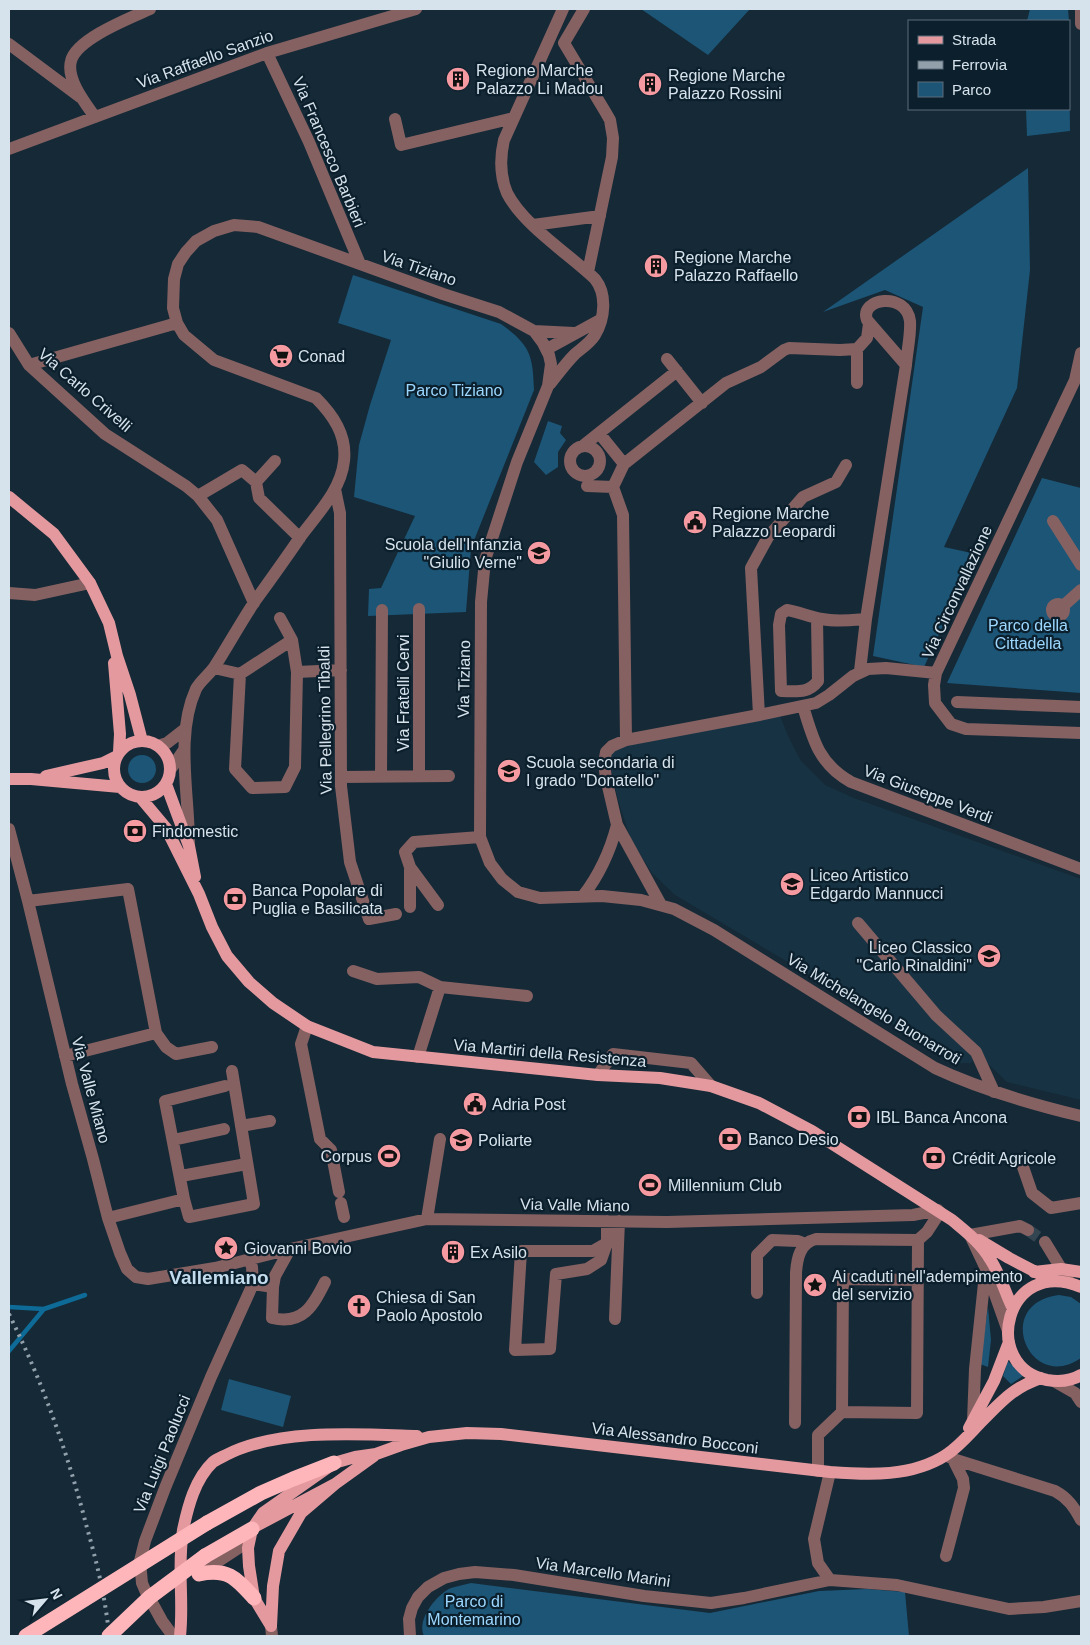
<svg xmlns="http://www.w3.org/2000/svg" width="1090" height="1645" viewBox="0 0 1090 1645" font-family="Helvetica,sans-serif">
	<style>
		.built { fill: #173343 }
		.green { fill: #1c5576 }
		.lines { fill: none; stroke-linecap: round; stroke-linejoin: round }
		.stream { stroke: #0e6a97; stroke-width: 4.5 }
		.minor-tunnel { stroke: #324551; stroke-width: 12; stroke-dasharray: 12 6; stroke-linecap: butt }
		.minor { stroke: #856162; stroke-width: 12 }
		.major { stroke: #e4999e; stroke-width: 12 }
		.highway { stroke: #ffb6ba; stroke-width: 15 }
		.rail { stroke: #91a0ab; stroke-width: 4; stroke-dasharray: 2.5 5; stroke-linecap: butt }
		.highway-bridge { stroke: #ffb6ba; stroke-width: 15 }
		.labels { text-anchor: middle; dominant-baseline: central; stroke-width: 4.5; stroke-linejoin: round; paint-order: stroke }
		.street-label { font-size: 16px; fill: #d7e3ec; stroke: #0b1f2c }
		.poi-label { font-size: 16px; fill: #d7e3ec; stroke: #0b1f2c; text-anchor: start }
		.park-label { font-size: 16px; fill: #9cd7ff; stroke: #0b1f2c }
		.quarter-label { font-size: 19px; font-weight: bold; fill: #c4ddee; stroke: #0b1f2c }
	</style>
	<rect width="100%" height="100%" fill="#152936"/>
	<path class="built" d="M779 713 788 736 801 761 825 785 854 798 1081 879V1100L1007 1082 977 1053 971 1063H958L675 895 652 873 631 840 618 800 610 764 611 749Z"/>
	<path class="green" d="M641 9H750L708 55Z
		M1030 9H1068L1069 21H1027Z
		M1069 41 1070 131 1027 136 1026 109H1069Z
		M1028 168 1030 270 1017 388 944 547 976 554 924 667 873 656 923 307 885 290 823 312Z
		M353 275 501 324C530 345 533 355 534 390L471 548 466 612 368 616 369 589 381 588 415 516 354 497 359 445 370 405 391 340 338 323Z
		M548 421 562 426 560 433 566 440 558 452V467L546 475 534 462Z
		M1042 478 1081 488V693L947 683Z
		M128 769a14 14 0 1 1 28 0a14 14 0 1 1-28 0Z
		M1059 1295 1071 1297 1081 1304V1358C1029 1394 992 1303 1059 1295Z
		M988 1307 991 1340 988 1367 980 1364Z
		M1008 1361 1023 1376 1011 1384 1003 1376Z
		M229 1379 291 1396 283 1427 221 1410Z
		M471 1583 710 1613 819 1591 867 1589 905 1592 909 1636H424C416 1620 437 1594 451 1588 457 1586 464 1585 471 1583Z"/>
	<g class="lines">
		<path class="stream" d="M9 1307 44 1309 85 1295
			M9 1351 44 1309"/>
		<path class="minor-tunnel" d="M1028 1230 1045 1242"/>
		<path class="minor" d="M584 9 564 43 606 113 610 120 613 138 612 157 588 272
			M1081 9V24
			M9 44 80 97
			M267 53 309 142 360 264
			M95 117C85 103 66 79 71 61 76 39 130 18 150 9
			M395 119 401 145 514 118
			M9 149 267 53 416 9
			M533 225 600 216
			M534 331 574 333
			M9 333 29 365 105 434 186 486 198 496 217 520 254 603
			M547 349 600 320
			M1081 353 1075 380 936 673 934 685 935 703 951 724 966 729 1081 733
			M667 359 702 403
			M29 365 177 323
			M857 383V349L867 338 869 324
			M550 384C558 374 566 363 575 354 582 348 590 343 595 335 605 318 607 294 595 279 569 254 523 225 507 193 500 176 500 157 504 140L563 9
			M599 433 624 464
			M584 445 677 371
			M570 461a15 15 0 1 1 30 0a15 15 0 1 1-30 0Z
			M256 482 259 498 300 538
			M587 486 613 487
			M335 489 340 513 341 786 350 862 369 919 396 914
			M198 496 242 470 256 482 275 461
			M1053 521 1081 565
			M9 593 35 595 90 583
			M1052 610a6 6 0 1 1 12 0a6 6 0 1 1-12 0Z
			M1062 607 1081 590
			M280 618 292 640
			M817 618 818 681C808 694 796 691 781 691L779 625 781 614 787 610C799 612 810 617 822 619 837 622 852 620 866 619
			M214 668 240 674 292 640 297 672 295 767 285 787 252 788 235 769 240 674
			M860 671 866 619 906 365C907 351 911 335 910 321 906 291 859 298 867 320L906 365
			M297 672 341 670
			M957 702 1081 707
			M803 706C813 740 819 764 851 782L1081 869
			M759 715 751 568 768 537 803 497 836 482 846 465
			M626 740 623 515 613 487 624 464 726 383 761 367 784 350 789 348 840 350 857 349
			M158 746 167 743 185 729
			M170 770 184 750
			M419 776V609
			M341 777 449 776
			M381 777 382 610
			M9 829 28 901 72 1084 93 1159 108 1218 120 1253 127 1269 136 1277 148 1279 215 1268 290 1249 427 1219 667 1222 913 1215 938 1210
			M189 843C189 794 175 735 196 689 200 681 210 674 215 666 229 644 241 622 255 601 271 579 286 558 301 536 318 513 341 490 344 461 347 435 333 415 316 398L214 360 184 335 177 323 173 308 174 279 178 264 186 252 196 241 214 231 234 225 258 227 443 294 499 312 534 331 543 343 549 355 551 364 548 386 517 462 485 560 481 602 480 837 490 863 502 879 518 892 540 898 602 896 641 900 674 909 714 930 935 1068C982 1090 1031 1104 1081 1116
			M410 867V907
			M583 896C600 874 610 852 617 825
			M28 901 128 889 156 1033 166 1047 176 1054 212 1047
			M438 905 410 867 405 852 414 842 480 837
			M661 905 617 825 606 778 604 763 606 752 612 746 626 740 759 715 816 703 829 695 853 676 868 669 886 668 936 673
			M858 923 936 1015 976 1052 994 1092
			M353 971 377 979 419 977 440 987
			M307 1026 301 1044 320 1139 331 1150 339 1192
			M65 1056 156 1033
			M418 1057 440 987 527 996
			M598 1075 613 1054 691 1063 711 1086
			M241 1126 270 1121
			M173 1140 224 1129
			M1023 1167 1032 1193 1051 1208 1081 1203
			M181 1176 241 1165
			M184 1199 189 1217 254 1204 232 1071
			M341 1203 344 1217
			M108 1218 184 1199 165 1101 225 1086
			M427 1219 440 1139
			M1045 1242 1070 1283
			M607 1243 593 1251H521L515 1350 550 1349 556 1274 587 1269 601 1260 607 1243V1221
			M918 1280 843 1279 842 1412 917 1413 918 1240
			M253 1284 273 1287 272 1318C303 1325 313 1306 325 1282
			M273 1287 275 1276 290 1249
			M757 1293V1255L772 1240 798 1241 806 1244
			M615 1319 619 1221
			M1008 1331 986 1269 970 1235 1020 1226 1028 1230
			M1054 1381 1075 1393 1081 1402
			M973 1421 975 1369 985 1274
			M795 1423 796 1273C797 1258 800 1243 816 1239L918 1240 927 1232 940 1212
			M946 1455 953 1459 1055 1491C1068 1498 1074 1507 1081 1520
			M818 1471V1435L842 1412
			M830 1472 814 1539 818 1563 830 1580
			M946 1556 964 1488 963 1479 953 1459
			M199 1574 243 1545 250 1532
			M271 1626 272 1636
			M173 1636 162 1621 145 1590 142 1583 140 1561 145 1541 165 1488 211 1377 253 1284 252 1267 249 1259
			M410 1636 409 1619 412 1608 418 1597 428 1587 444 1578 459 1574 475 1572 514 1575 644 1596 711 1603 744 1598 830 1580 897 1585 1009 1609 1044 1607 1081 1601"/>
		<path class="major" d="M9 497 54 534 90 583 109 623 117 656 130 695 142 741
			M114 663 120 734 119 752
			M114 769a28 28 0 1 1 56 0a28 28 0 1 1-56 0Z
			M46 776 103 763 117 756
			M9 779H31L120 787
			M166 784 189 846 195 877
			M140 797 166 828 199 894 212 927 227 956 249 982 273 1003 307 1026 373 1052 598 1075 660 1078 711 1086 759 1103 812 1131 952 1220C965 1231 981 1243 990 1259 1000 1274 1005 1292 1013 1309
			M979 1240 1009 1258 1053 1281
			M1034 1272 1061 1269 1081 1272
			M1081 1287C1005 1255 980 1367 1047 1380 1059 1382 1071 1381 1081 1375
			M969 1428 994 1381 1009 1342
			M256 1526 335 1484 374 1456
			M271 1626 254 1598 249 1566 248 1548 252 1529 263 1513 334 1463 355 1457 376 1454 401 1445 429 1437 467 1433 501 1434 830 1472C869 1475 912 1477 946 1455 960 1446 971 1432 983 1420 1002 1401 1014 1387 1041 1378
			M271 1626 273 1586 279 1551 301 1513 335 1484
			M180 1636C184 1601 177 1567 183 1530 188 1506 195 1479 213 1462 217 1459 222 1457 226 1455 278 1428 360 1434 417 1436"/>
		<path class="highway" d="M207 1523 261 1493 293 1479 334 1463
			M205 1556 252 1529
			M199 1574C228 1568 236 1578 254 1598"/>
		<path class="rail" d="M9 1314C43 1383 68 1454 87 1528 97 1563 106 1600 109 1636"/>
		<path class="highway-bridge" d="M26 1636 207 1523
			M109 1636 150 1597 205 1556"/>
	</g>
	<defs>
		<g id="building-disc" transform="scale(1.25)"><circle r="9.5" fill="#f49aa0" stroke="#0b1f2c"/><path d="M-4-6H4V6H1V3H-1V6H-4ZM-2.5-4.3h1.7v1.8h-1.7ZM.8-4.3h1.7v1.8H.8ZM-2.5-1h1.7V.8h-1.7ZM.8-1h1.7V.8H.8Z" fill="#111"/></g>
		<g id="supermarket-disc" transform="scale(1.25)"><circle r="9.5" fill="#f49aa0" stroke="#0b1f2c"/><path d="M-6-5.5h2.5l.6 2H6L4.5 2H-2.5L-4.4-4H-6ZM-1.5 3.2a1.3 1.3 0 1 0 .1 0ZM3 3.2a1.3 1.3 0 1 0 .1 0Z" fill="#111"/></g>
		<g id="civic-disc" transform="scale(1.25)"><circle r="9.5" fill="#f49aa0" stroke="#0b1f2c"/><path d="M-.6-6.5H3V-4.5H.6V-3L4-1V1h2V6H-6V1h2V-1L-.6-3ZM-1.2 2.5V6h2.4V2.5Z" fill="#111"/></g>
		<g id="school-disc" transform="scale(1.25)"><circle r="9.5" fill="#f49aa0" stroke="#0b1f2c"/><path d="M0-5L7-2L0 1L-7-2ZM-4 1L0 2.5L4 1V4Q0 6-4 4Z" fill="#111"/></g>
		<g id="bank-disc" transform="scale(1.25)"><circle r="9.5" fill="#f49aa0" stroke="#0b1f2c"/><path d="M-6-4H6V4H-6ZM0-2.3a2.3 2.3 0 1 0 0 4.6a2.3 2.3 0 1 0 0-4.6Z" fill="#111"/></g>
		<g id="university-disc" transform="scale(1.25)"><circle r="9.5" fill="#f49aa0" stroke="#0b1f2c"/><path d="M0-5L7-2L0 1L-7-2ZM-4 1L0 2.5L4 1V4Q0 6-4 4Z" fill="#111"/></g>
		<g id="stadium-disc" transform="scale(1.25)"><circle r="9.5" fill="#f49aa0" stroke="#0b1f2c"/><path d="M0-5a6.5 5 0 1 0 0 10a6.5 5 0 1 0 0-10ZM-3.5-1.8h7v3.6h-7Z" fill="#111"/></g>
		<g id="sight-disc" transform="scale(1.25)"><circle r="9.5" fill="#f49aa0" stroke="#0b1f2c"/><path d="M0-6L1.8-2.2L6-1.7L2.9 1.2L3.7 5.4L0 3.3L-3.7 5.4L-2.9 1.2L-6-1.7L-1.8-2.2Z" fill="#111"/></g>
		<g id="church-disc" transform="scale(1.25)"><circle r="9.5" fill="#f49aa0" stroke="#0b1f2c"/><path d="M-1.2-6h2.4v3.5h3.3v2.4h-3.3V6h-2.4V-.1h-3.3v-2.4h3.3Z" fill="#111"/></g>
	</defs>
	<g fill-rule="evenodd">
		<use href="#building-disc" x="458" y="79"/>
		<use href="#building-disc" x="650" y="84"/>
		<use href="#building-disc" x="656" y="266"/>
		<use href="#supermarket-disc" x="281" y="356"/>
		<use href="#civic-disc" x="695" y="522"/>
		<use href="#school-disc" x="539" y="553"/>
		<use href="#school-disc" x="509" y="771"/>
		<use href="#bank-disc" x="135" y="831"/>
		<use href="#school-disc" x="792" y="884"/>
		<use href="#bank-disc" x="235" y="899"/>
		<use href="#school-disc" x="989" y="956"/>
		<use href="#civic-disc" x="475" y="1104"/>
		<use href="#bank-disc" x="859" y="1117"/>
		<use href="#bank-disc" x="730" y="1139"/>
		<use href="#university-disc" x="461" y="1140"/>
		<use href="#stadium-disc" x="389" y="1156"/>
		<use href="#bank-disc" x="934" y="1158"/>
		<use href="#stadium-disc" x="650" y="1185"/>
		<use href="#sight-disc" x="226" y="1248"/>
		<use href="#building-disc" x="453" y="1252"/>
		<use href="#sight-disc" x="815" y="1285"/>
		<use href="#church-disc" x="359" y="1306"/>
	</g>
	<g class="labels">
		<g class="street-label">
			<text transform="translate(205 59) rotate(-20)">Via Raffaello Sanzio</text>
			<text transform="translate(329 152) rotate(67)">Via Francesco Barbieri</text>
			<text transform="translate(419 268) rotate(19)">Via Tiziano</text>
			<text transform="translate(85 390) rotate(41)">Via Carlo Crivelli</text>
			<text transform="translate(957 592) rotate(-65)">Via Circonvallazione</text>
			<text transform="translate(464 679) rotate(-89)">Via Tiziano</text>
			<text transform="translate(403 693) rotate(-90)">Via Fratelli Cervi</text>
			<text transform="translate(325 720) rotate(-91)">Via Pellegrino Tibaldi</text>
			<text transform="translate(928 794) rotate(21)">Via Giuseppe Verdi</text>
			<text transform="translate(874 1009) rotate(31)">Via Michelangelo Buonarroti</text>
			<text transform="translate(550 1053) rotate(5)">Via Martiri della Resistenza</text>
			<text transform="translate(91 1090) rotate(75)">Via Valle Miano</text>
			<text transform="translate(575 1205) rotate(1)">Via Valle Miano</text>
			<text transform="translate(675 1438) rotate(7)">Via Alessandro Bocconi</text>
			<text transform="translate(162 1454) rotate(-68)">Via Luigi Paolucci</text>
			<text transform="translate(603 1572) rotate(8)">Via Marcello Marini</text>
		</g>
		<g class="poi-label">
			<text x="476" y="70">Regione Marche<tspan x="476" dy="18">Palazzo Li Madou</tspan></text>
			<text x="668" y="75">Regione Marche<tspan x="668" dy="18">Palazzo Rossini</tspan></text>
			<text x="674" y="257">Regione Marche<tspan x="674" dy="18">Palazzo Raffaello</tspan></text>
			<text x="298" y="356">Conad</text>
			<text x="712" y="513">Regione Marche<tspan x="712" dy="18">Palazzo Leopardi</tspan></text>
			<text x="522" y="544" text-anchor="end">Scuola dell'Infanzia<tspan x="522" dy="18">"Giulio Verne"</tspan></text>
			<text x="526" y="762">Scuola secondaria di<tspan x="526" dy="18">I grado "Donatello"</tspan></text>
			<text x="152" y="831">Findomestic</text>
			<text x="810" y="875">Liceo Artistico<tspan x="810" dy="18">Edgardo Mannucci</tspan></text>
			<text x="252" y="890">Banca Popolare di<tspan x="252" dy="18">Puglia e Basilicata</tspan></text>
			<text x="972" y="947" text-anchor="end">Liceo Classico<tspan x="972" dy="18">"Carlo Rinaldini"</tspan></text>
			<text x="492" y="1104">Adria Post</text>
			<text x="876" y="1117">IBL Banca Ancona</text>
			<text x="748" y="1139">Banco Desio</text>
			<text x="478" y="1140">Poliarte</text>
			<text x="372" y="1156" text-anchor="end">Corpus</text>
			<text x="952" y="1158">Crédit Agricole</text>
			<text x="668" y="1185">Millennium Club</text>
			<text x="244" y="1248">Giovanni Bovio</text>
			<text x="470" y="1252">Ex Asilo</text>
			<text x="832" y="1276">Ai caduti nell'adempimento<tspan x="832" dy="18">del servizio</tspan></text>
			<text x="376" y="1297">Chiesa di San<tspan x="376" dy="18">Paolo Apostolo</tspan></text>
		</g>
		<g class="park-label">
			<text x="454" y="390">Parco Tiziano</text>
			<text x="1028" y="625">Parco della<tspan x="1028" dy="18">Cittadella</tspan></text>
			<text x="474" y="1601">Parco di<tspan x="474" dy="18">Montemarino</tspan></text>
		</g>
		<g class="quarter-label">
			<text x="219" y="1277">Vallemiano</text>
		</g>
	</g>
	<rect width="1090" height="1645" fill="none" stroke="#d7e3ec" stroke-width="20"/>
	<rect x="908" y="20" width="162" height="90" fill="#0b1f2c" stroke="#5d6d79"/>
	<rect x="918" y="36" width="25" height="8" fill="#e4999e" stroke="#5d6d79"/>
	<text x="952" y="45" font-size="15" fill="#d7e3ec">Strada</text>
	<rect x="918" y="61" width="25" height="8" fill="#91a0ab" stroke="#5d6d79"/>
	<text x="952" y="70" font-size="15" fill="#d7e3ec">Ferrovia</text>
	<rect x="918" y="82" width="25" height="15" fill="#1c5576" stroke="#5d6d79"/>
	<text x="952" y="95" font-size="15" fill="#d7e3ec">Parco</text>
	<g transform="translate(45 1600) rotate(62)" stroke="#0b1f2c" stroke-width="4" paint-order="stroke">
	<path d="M0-4L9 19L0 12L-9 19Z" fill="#d7e3ec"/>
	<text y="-8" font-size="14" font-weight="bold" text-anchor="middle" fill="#d7e3ec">N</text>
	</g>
</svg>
